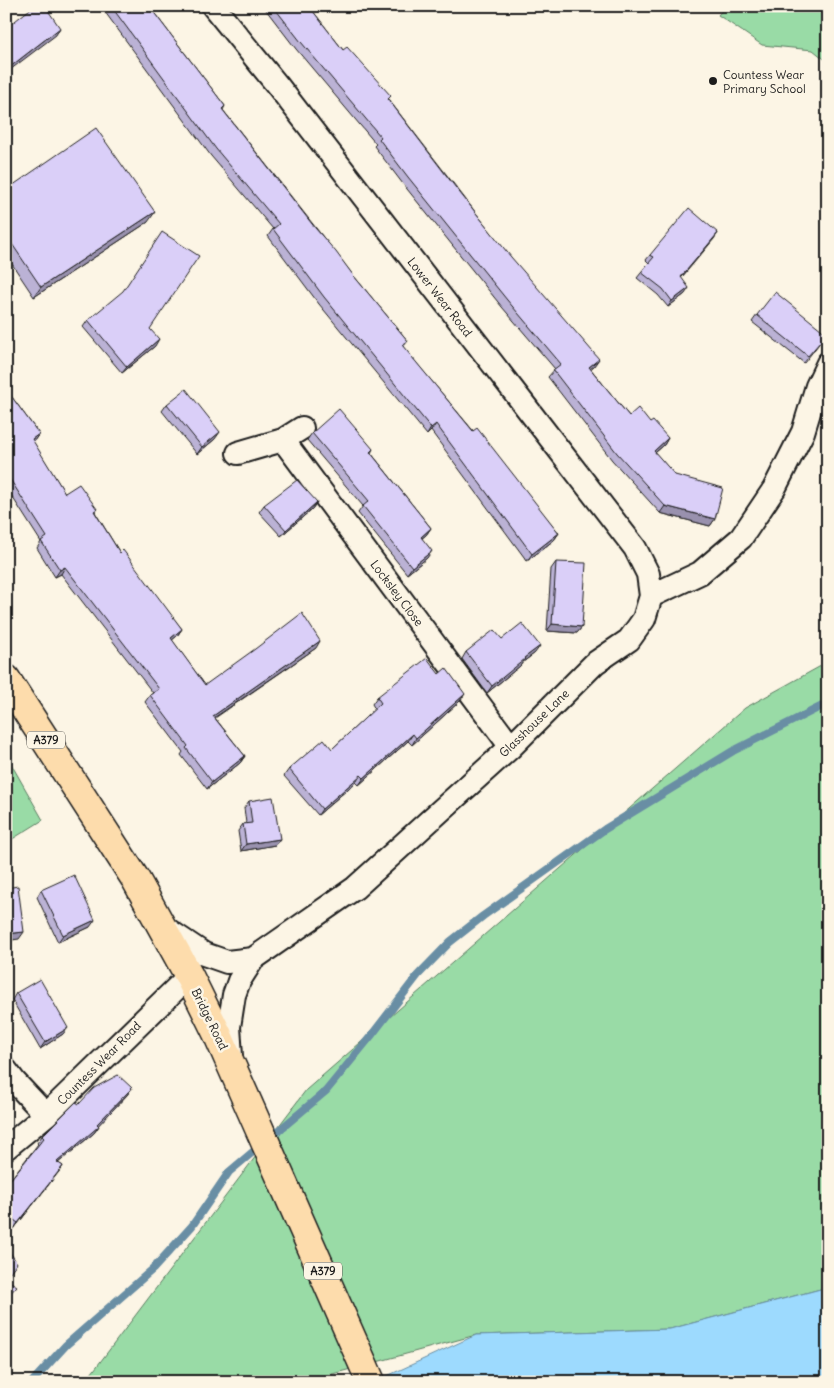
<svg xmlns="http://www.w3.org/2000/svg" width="834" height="1388" viewBox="0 0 834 1388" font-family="Delius,sans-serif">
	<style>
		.green { fill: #99dba6; stroke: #5a7c61 }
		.water { fill: #9ddafe; stroke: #698ea4 }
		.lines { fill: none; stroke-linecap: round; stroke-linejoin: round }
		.stream { stroke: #698ea4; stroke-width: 8 }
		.minor-casing { stroke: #1c1c1c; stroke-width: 26 }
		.primary-casing { stroke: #1c1c1c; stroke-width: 31 }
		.minor { stroke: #fcf5e5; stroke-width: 22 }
		.primary { stroke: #fddcac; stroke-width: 28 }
		.wall { fill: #bbb2d5; stroke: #1c1c1c }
		.shaded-wall { fill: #9991ae; stroke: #1c1c1c }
		.building { fill: #dacff8; stroke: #1c1c1c }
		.poi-dot { fill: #1c1c1c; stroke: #fcf5e5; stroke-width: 2 }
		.labels { text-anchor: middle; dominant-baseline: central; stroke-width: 5; stroke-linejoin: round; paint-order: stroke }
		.shield { fill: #fcf5e5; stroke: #5f5d58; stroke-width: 1 }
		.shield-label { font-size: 11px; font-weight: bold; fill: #1c1c1c }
		.poi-label { font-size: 12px; fill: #1c1c1c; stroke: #fcf5e5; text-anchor: start }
		.street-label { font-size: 12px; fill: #1c1c1c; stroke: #fcf5e5 }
	</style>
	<rect width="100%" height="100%" fill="#fcf5e5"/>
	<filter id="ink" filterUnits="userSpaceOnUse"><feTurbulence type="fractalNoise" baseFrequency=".02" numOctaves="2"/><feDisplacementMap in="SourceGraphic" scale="10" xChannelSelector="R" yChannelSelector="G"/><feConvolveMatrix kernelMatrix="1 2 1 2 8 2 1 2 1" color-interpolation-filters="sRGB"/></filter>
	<g filter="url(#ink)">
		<path class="green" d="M726 6H828V62L813 50 762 45 718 15Z
			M828 662V1287L670 1329 476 1335 303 1382H85L306 1090 745 708Z
			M6 755 43 820 6 843Z"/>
		<path class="water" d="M828 1287V1382H374L476 1335 670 1329Z"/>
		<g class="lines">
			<path class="stream" d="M270 1138 326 1091 371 1036 418 975 450 942 483 916 605 829 733 751 828 703
				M32 1382 66 1345 153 1269 192 1226 229 1172 261 1145"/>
			<g class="minor-casing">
				<path id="minor" d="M213 6 278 86 635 548 648 574 651 596 644 619 629 640 595 663 511 747 355 888 253 959 239 981 234 995 229 1027 231 1056
					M283 440 302 428
					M238 453 283 440 511 747
					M651 596 700 573 741 538 774 489 803 432 817 386 828 363
					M162 926 204 954 227 962 253 959
					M6 1070 15 1082 46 1115
					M6 1148 46 1115 189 976"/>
			</g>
			<g class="primary-casing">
				<path id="primary" d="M6 679 136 880 189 976 217 1033 371 1382"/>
			</g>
			<use href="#minor" class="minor"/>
			<use href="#primary" class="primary"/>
		</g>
		<path class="wall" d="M97 6H149L225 106 223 110 353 275 408 341 403 347 559 533 554 540 527 561 431 431 427 435 319 304 268 236 273 229 211 156 102 8 100 10Z
			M263 6H309L343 50 389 100 594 366 590 368 629 416 650 423 668 438 664 445 655 453 715 519 710 526 660 513 612 460 548 377 555 369 502 307 403 184 374 146 376 144 296 49Z
			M6 190 148 222 34 297 6 255Z
			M718 233 681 277 685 294 668 307 658 295 637 278 649 263 646 260 650 255Z
			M757 315 822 340 804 363 752 322Z
			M88 320 150 329 155 346 122 373 83 327Z
			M6 389 39 434 33 442 65 493 97 509 95 512 120 553 182 629 177 636 172 640 205 685 316 648 215 718 245 756 240 763 207 789 181 755 183 752 145 702 150 695 153 693 61 574 55 577 37 548 41 542 6 487Z
			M167 404 215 439 197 454 162 411Z
			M312 433 373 449 371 453 431 528 426 535 422 538 427 558 407 574 358 513 363 506 307 440Z
			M317 502 312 509 281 536 259 512 264 505Z
			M556 562 582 627 577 633 547 631 551 569Z
			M502 639 535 653 523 662 520 666 487 693 462 659 466 652Z
			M377 697 460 701 412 745 408 741 359 785 356 782 318 815 284 776 289 769 332 749 375 709 372 704Z
			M249 801 275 845 241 851 238 831 243 824 246 823 244 808Z
			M41 890 90 927 58 942 37 897Z
			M16 993 63 1034 40 1049 12 1000Z
			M132 1088 127 1095 98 1125 99 1126 94 1133 58 1163 63 1166 13 1230 6 1224V1185L38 1144 37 1143 42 1136 79 1104Z"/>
		<path class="shaded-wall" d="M60 28 56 35 6 73V70Z
			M155 212 148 222 34 297 41 287Z
			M718 233 714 239 677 283 681 277Z
			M689 288 685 294 668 307 672 301Z
			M159 339 155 346 122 373 127 367Z
			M599 359 594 366 584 374 589 367Z
			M436 424 431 431 427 435 431 428Z
			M220 432 215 439 197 454 202 447Z
			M39 434 34 441 27 446 32 439Z
			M668 438 664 445 649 458 654 451Z
			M317 502 312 509 281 536 286 530Z
			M665 506 715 519 710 526 660 513Z
			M431 528 426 535 416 543 421 537Z
			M559 533 554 540 527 561 532 554Z
			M432 551 427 558 407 574 412 567Z
			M65 567 61 574 55 577 60 570Z
			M552 624 582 627 577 633 547 631Z
			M182 629 177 636 166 645 171 638Z
			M320 641 316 648 208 722 213 716Z
			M540 646 535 653 523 662 520 666 487 693 492 686 524 658Z
			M465 694 460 701 412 745 416 738Z
			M413 734 408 741 359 785 364 778Z
			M245 756 240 763 207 789 212 782Z
			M361 775 356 782 318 815 322 809Z
			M280 839 275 845 241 851 246 844Z
			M95 920 90 927 58 942 63 935Z
			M24 932 19 939 6 941V934Z
			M68 1028 63 1034 40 1049 45 1042Z
			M132 1088 127 1095 94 1130 99 1126 94 1133 52 1168 57 1162 97 1124Z
			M63 1166 58 1173 13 1230 18 1223Z"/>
		<path class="building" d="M34 6H45L60 28 6 70V28Z
			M111 6H149L225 106 222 109 316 229 336 252 353 275 408 341 402 345 473 431 477 428 559 533 532 554 436 424 431 428 324 297 273 229 279 224 216 149Z
			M273 6H309L343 50 347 47 391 96 388 99 456 188 511 257 599 359 589 367 629 416 638 408 650 423 653 421 668 438 654 451 675 475 723 488 715 519 665 506 617 453 553 370 561 364 507 300 408 177 379 139 381 137 301 42Z
			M96 128 155 212 41 287 8 238 6 239V190Z
			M689 208 718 233 681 277 689 288 672 301 663 289 641 272 654 257 650 255Z
			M162 232 199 256 150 329 159 339 127 367 88 320 123 291Z
			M775 292 827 334 808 356 757 315Z
			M6 389 39 434 32 439 65 493 79 484 97 509 94 511 120 553 123 550 182 629 171 638 205 685 255 649 302 613 320 641 213 716 245 756 212 782 186 748 188 746 150 695 159 689 65 567 60 570 41 541 47 537 6 473Z
			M186 389 220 432 202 447 167 404Z
			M339 409 373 449 370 452 431 528 421 537 432 551 412 567 363 506 369 501 312 433Z
			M297 480 317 502 286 530 264 505Z
			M556 562 586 563 582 627 552 624Z
			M522 623 540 646 524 658 525 659 492 686 466 652 494 630 502 639Z
			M427 658 439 674 446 668 465 694 416 738 413 734 364 778 361 775 322 809 289 769 324 739 332 749 381 703 377 697Z
			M273 797 280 839 246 844 243 824 252 823 249 801Z
			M74 875 95 920 63 935 41 890Z
			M18 886 24 932 6 934V888Z
			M40 979 68 1028 45 1042 16 993Z
			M118 1075 132 1088 97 1124 99 1126 57 1162 63 1166 18 1223 6 1214V1185L44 1138 42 1136 76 1102 79 1104 94 1088Z
			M6 1246 17 1263 6 1277Z
			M6 1279 17 1286 6 1298Z"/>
	</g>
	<circle class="poi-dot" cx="713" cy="81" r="5"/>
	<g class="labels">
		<g class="shield">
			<rect x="27" y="731.5" width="38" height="17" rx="4"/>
			<rect x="304" y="1262.5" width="38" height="17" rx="4"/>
		</g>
		<g class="shield-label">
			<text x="46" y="740">A379</text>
			<text x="323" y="1271">A379</text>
		</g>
		<g class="poi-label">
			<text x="723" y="74">Countess Wear<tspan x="723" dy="14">Primary School</tspan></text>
		</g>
		<g class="street-label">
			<text transform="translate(440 297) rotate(52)">Lower Wear Road</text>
			<text transform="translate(397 593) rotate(53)">Locksley Close</text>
			<text transform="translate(534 723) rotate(-44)">Glasshouse Lane</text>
			<text transform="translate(210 1019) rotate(64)">Bridge Road</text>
			<text transform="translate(99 1063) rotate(-45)">Countess Wear Road</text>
		</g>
	</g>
	<rect width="834" height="1388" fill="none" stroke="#fcf5e5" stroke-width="25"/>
	<rect x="12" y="12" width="809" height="1363" fill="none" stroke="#1c1c1c" stroke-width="2" filter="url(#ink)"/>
</svg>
